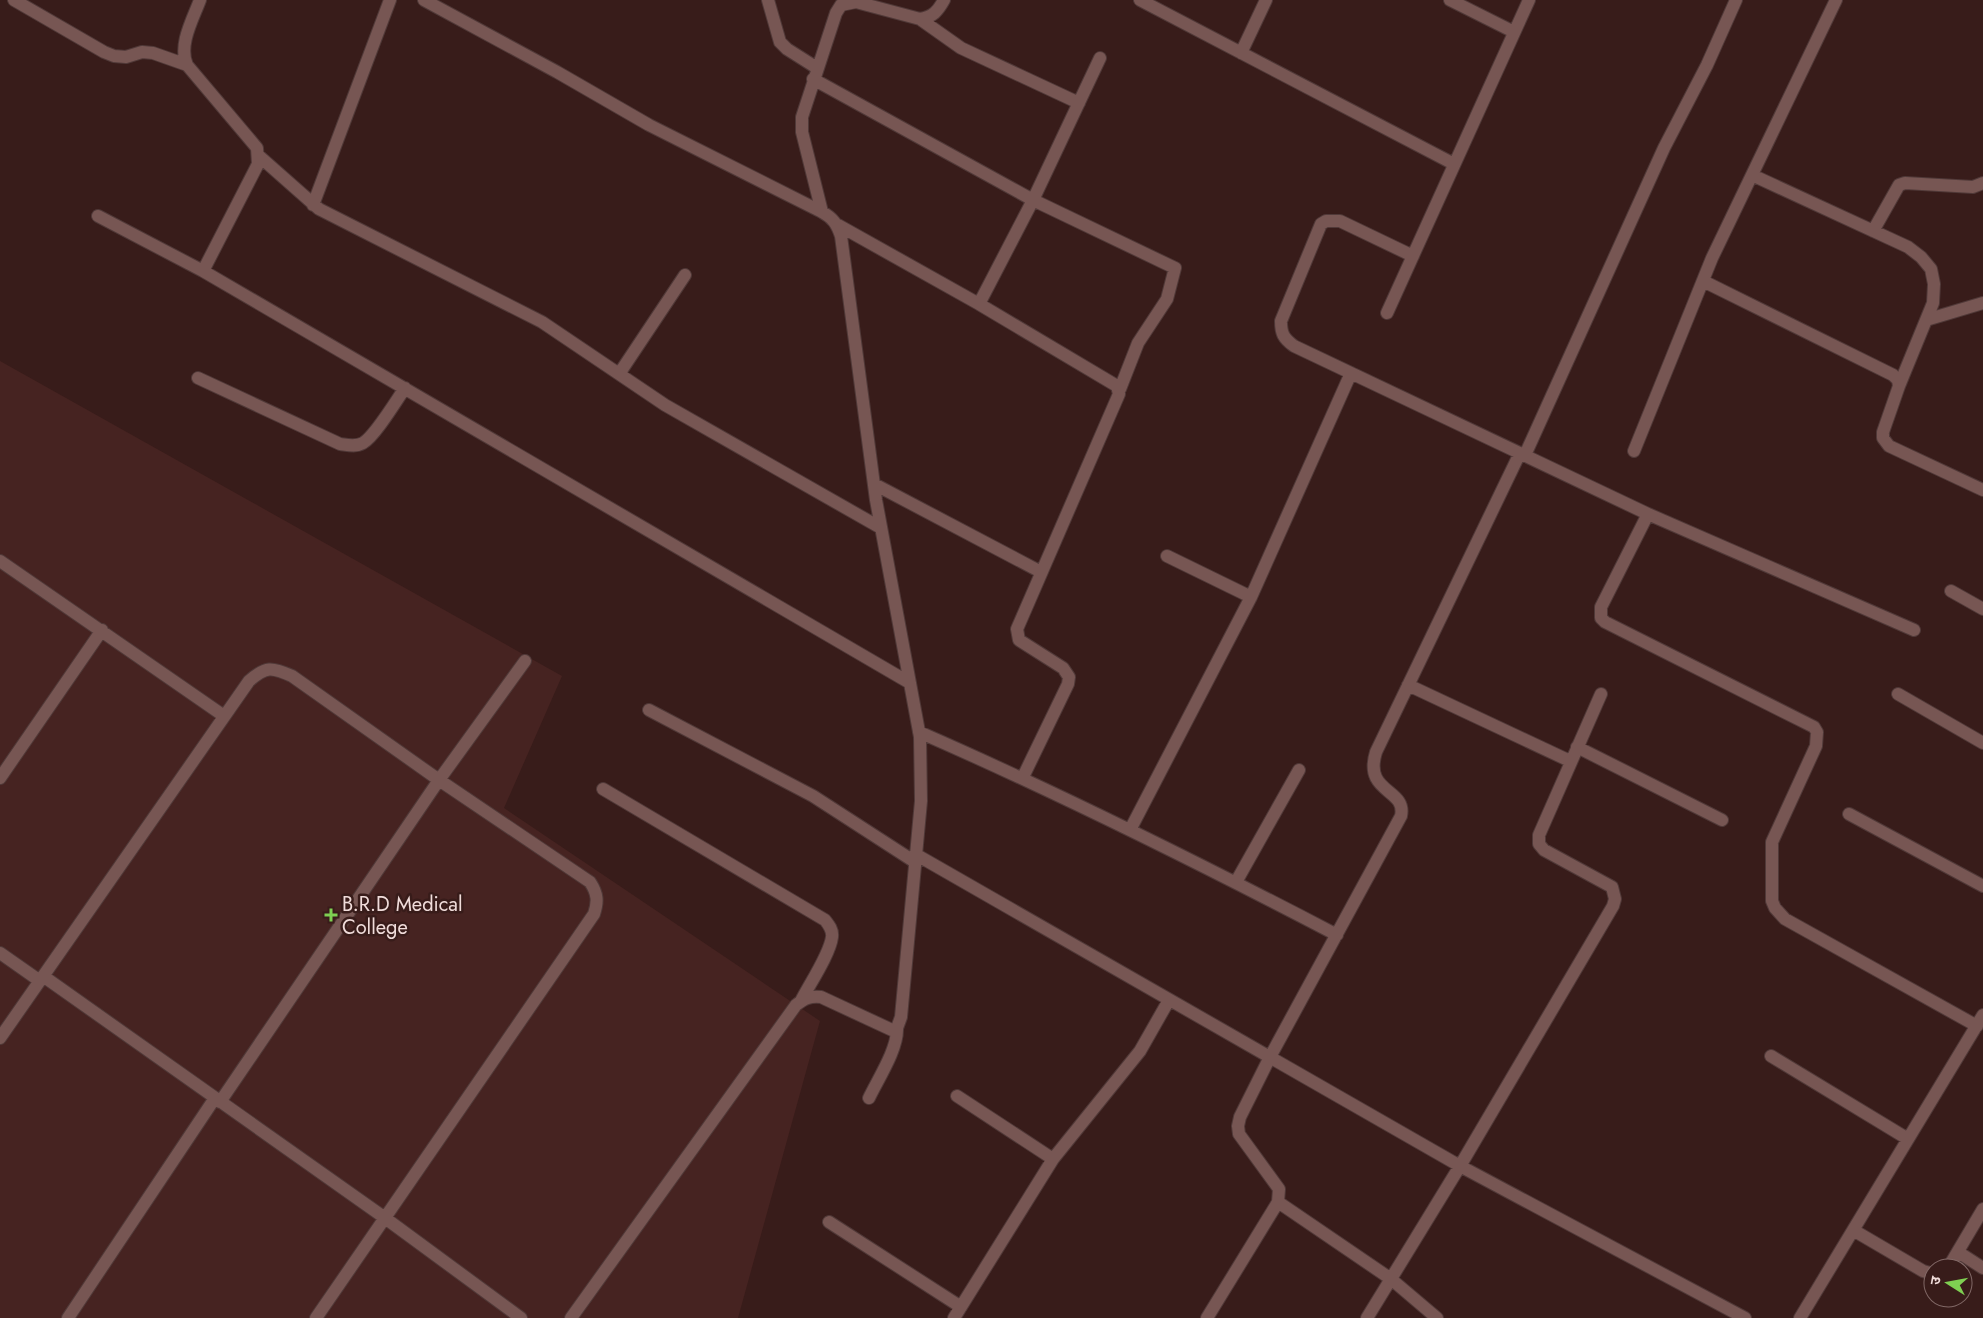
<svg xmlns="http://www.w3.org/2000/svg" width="1983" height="1318" viewBox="0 0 1983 1318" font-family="Jost,'Noto Sans Devanagari',sans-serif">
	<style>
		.built { fill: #462321 }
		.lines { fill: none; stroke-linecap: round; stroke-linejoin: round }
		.street-casing { stroke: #503938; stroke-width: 14 }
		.street { stroke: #775653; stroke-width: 12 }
		.poi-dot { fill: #7fd052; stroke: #381c1a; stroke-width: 2 }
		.labels { text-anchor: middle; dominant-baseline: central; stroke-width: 5; stroke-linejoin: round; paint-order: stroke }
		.poi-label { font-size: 20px; fill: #f0dcda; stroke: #381c1a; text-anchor: start }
	</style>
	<rect width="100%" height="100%" fill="#381c1a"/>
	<path class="built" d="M0 361 562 676 504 808 820 1021 738 1318H0Z"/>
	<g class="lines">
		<g class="street-casing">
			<path id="street" d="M14 0 104 52 114 56 126 57 142 52 153 53 187 65
				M200 0C193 19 178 45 187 65L257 148 258 164 203 271
				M424 0 557 72 649 125 822 212C833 218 837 224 841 236L876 500 920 737 921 801 901 1017 897 1028 892 1030 821 997C810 996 805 998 796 1005L571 1318
				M768 0 780 42 787 49 817 68
				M1140 0 1454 164
				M1450 0 1514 32
				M920 19 961 48 1079 103
				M1241 53 1266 0
				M813 79 1033 200 1175 268 1167 299 1138 343 1120 389
				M259 156 319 209 542 322 665 405 881 528
				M1752 175 1908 247 1921 257 1931 269 1934 284 1933 303 1899 386
				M313 205 390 0
				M822 212 802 132V117L836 13 841 5 856 2 920 19C933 17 938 11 944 0
				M98 216 203 271 910 683
				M838 225 979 304 1117 386 1119 394 1017 629 1019 640 1063 668 1069 677 1068 684 1023 777
				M1873 231 1899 185 1905 183 1973 187 1983 183
				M1413 256 1340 221H1326L1321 224 1281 321C1281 333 1283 338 1294 346L1648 514 1914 630
				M1703 281 1893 375 1898 380 1899 386 1883 432V438L1889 446 1983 490
				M979 304 1033 200 1100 58
				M1387 313 1529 0
				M1926 320 1983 303
				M619 374 685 275
				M198 378 340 444C348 445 356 447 363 443 375 436 396 401 405 388
				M1634 451 1712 258 1836 0
				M1525 455 1664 148 1707 65 1736 0
				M874 484 1041 572
				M1648 514 1601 607V618L1605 622 1814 727 1817 732 1816 746 1772 842V901L1775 908 1785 919 1977 1026
				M1167 556 1251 597
				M0 561 224 716
				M1951 591 1983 609
				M1408 685 1570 761
				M1898 694 1983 743
				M649 710 813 796 915 862
				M919 732C1061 794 1199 863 1337 935
				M1577 747 1722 820
				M0 778 102 630
				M603 789 825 920C829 925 833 930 832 937 830 954 809 985 801 1001
				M1849 814 1983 886
				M1130 830 1251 597 1351 373
				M915 854 1460 1166 1745 1318
				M1236 882 1299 770
				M0 953 40 981
				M43 976 385 1218 521 1318
				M0 1038 249 681C266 666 272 667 292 676L439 780 590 882C598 894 598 902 594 914L316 1318
				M1771 1056 1908 1139
				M957 1096 1053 1159
				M869 1098C878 1079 898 1049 897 1028
				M220 1102 439 780 525 661
				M1278 1202 1391 1279 1437 1318
				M829 1222 961 1307
				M1853 1230 1923 1271 1933 1274
				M1958 1252 1983 1268
				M1948 1268 1983 1209
				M68 1318 215 1098
				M954 1318 1053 1159 1140 1051 1169 1000
				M1207 1318 1278 1202 1279 1189 1239 1134 1238 1126 1240 1117 1270 1057 1401 816C1407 788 1363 794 1376 752L1520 453
				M1367 1318 1460 1166 1613 906 1615 899 1612 887 1544 850 1539 844V835L1601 694
				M1800 1318 1983 1015"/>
		</g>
		<use href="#street" class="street"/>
	</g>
	<path class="poi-dot" d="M328.5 907.5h5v5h5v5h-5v5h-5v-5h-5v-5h5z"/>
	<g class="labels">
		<g class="poi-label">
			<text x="342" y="904">B.R.D Medical<tspan x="342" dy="23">College</tspan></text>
		</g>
	</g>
	<g transform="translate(1948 1283) rotate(281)"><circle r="24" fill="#381c1a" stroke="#826967"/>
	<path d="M0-4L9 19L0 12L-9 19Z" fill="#7fd052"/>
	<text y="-8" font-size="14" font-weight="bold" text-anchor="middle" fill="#f0dcda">उ</text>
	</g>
</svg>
